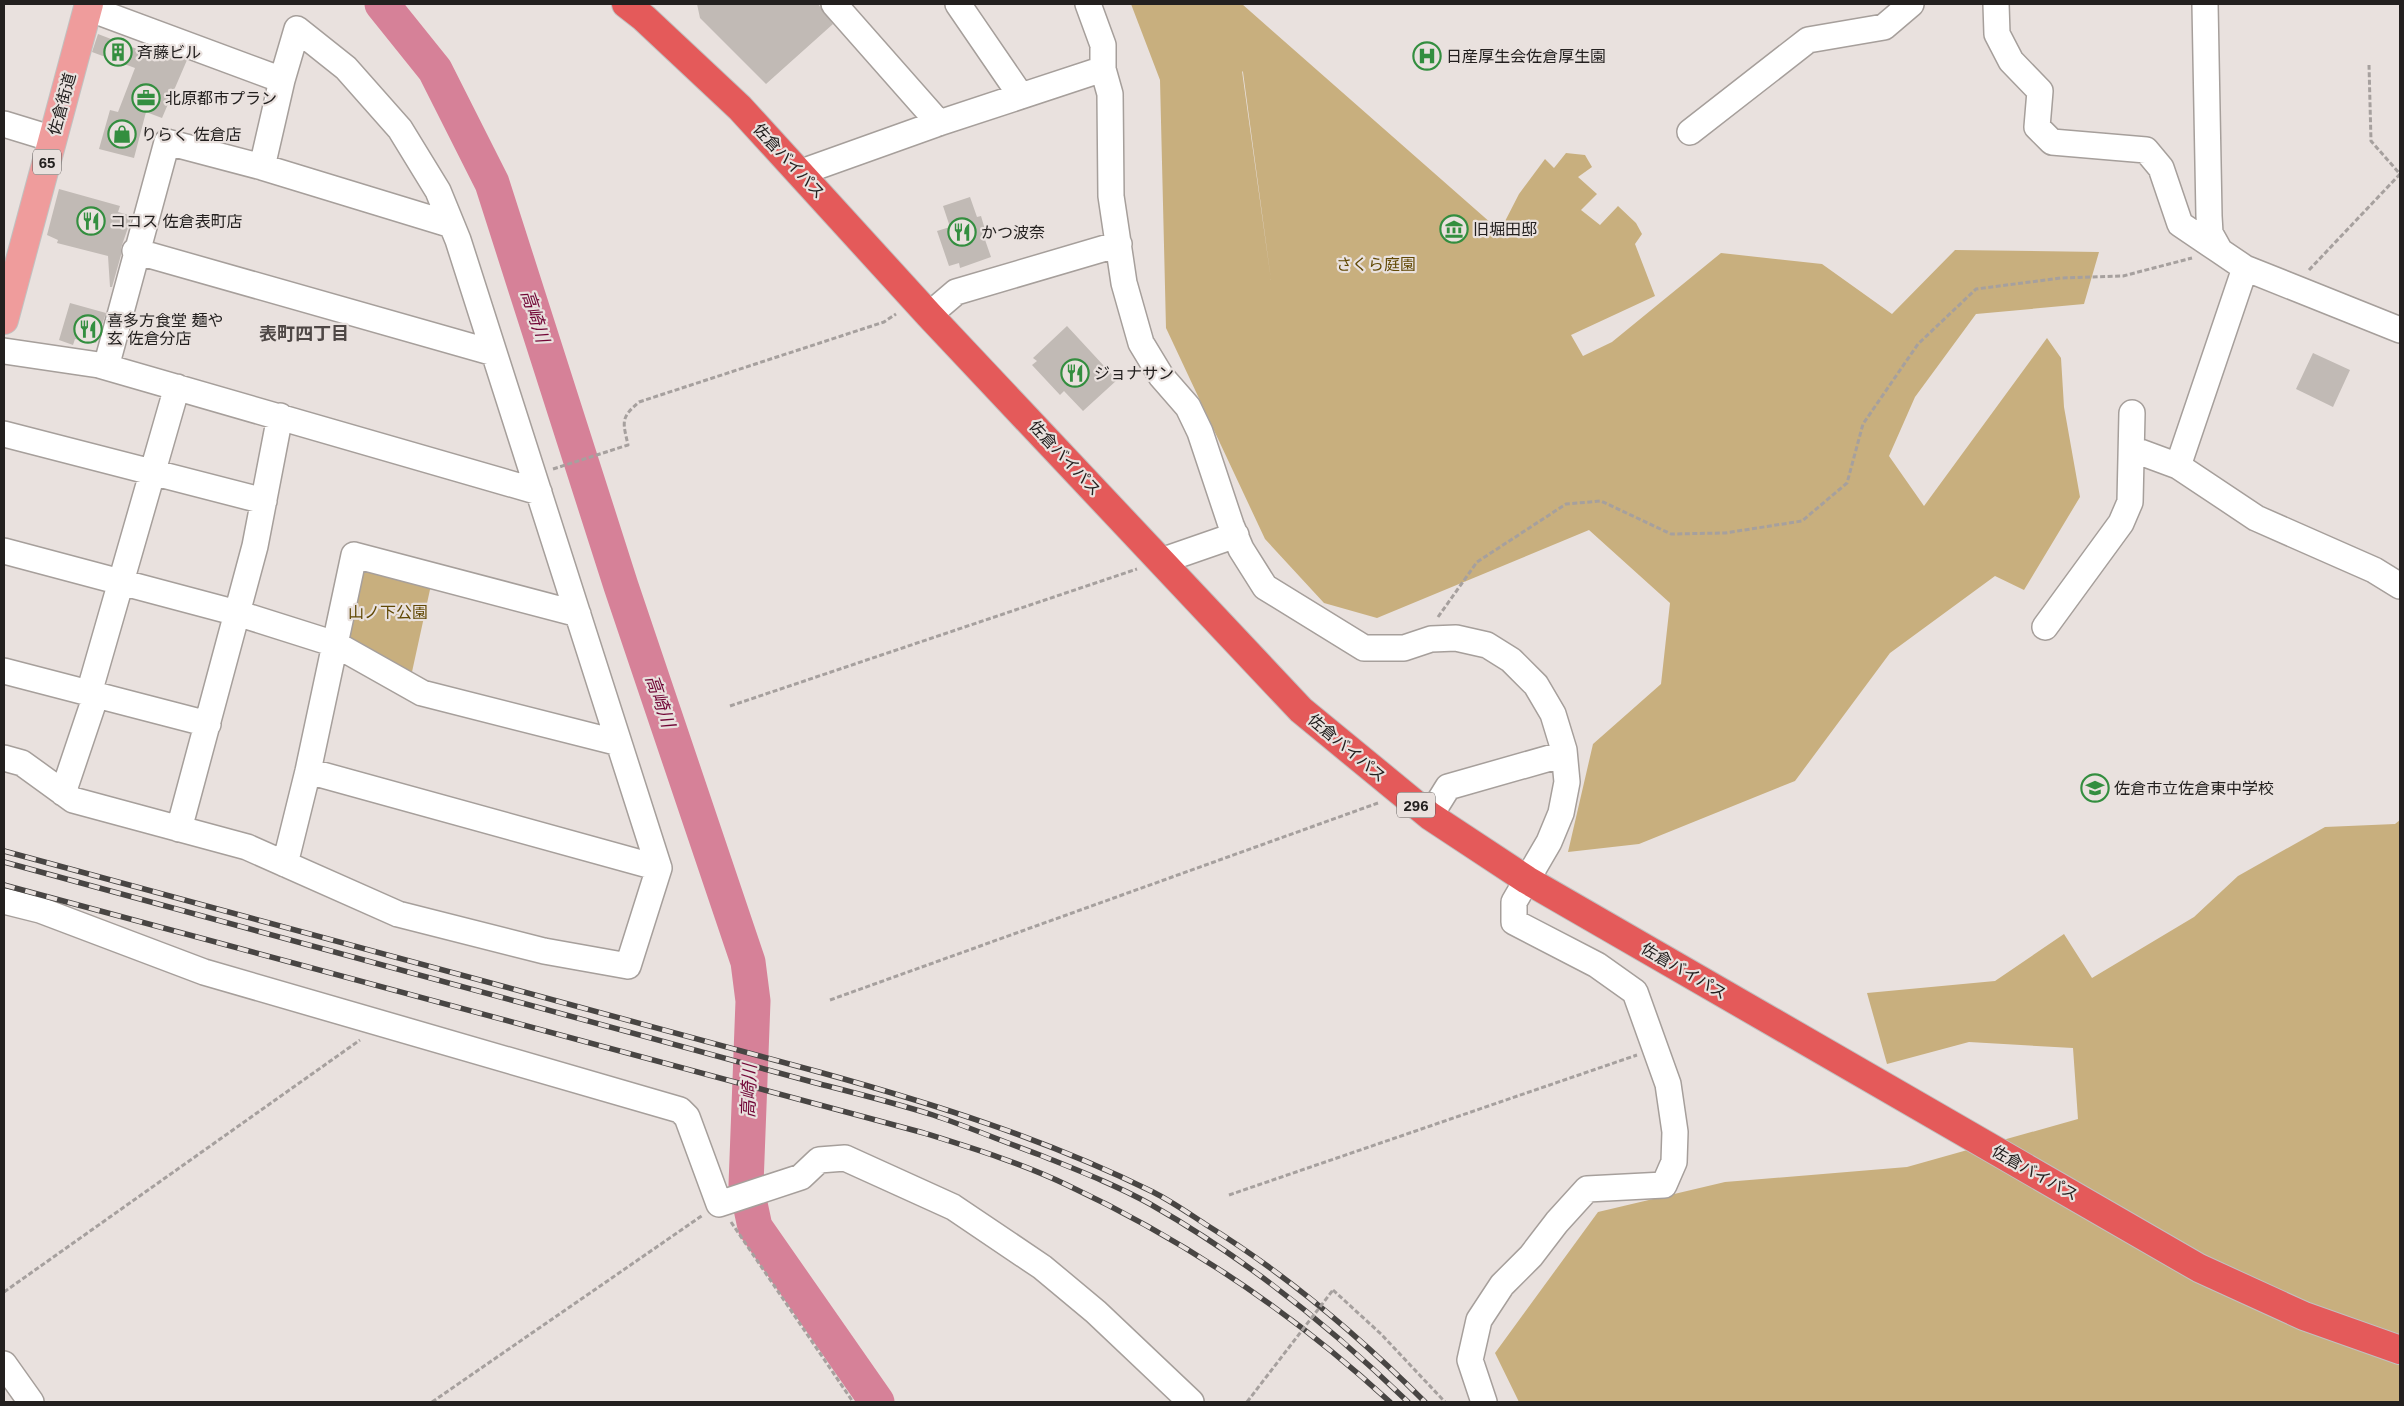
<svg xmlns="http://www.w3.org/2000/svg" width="2404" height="1406" viewBox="0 0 2404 1406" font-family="Helvetica,'Noto Sans JP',sans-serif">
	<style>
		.green { fill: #c8af7e; fill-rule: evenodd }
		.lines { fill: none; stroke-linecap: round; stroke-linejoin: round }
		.river { stroke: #d68198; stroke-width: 35 }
		.building { fill: #c1bab5 }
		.minor-casing { stroke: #a69f9b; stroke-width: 28 }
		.major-casing { stroke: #c1c1c0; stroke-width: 30 }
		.highway-casing { stroke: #c1c1c0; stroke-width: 30 }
		.path { stroke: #a6a09e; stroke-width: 3; stroke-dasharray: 5 2.5; stroke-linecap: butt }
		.minor { stroke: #fff; stroke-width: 25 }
		.major { stroke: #ef9c9c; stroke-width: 28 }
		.highway { stroke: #e45a5a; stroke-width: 28 }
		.rail-casing { stroke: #484543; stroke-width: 5.5 }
		.rail { stroke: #e9e1de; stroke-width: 4; stroke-dasharray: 11; stroke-linecap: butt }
		.path-bridge { stroke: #a6a09e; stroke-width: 3; stroke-dasharray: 5 2.5; stroke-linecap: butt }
		.labels { text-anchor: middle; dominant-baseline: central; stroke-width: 4.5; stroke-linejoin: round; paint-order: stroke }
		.shield { fill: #e9e1de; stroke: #5e5a58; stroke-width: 1 }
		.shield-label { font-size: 15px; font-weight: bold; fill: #23201f }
		.poi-label { font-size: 16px; fill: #23201f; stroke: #e9e1de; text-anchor: start }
		.street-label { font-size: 16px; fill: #23201f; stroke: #e9e1de }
		.park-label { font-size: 16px; fill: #614804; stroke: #e9e1de }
		.water-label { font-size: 18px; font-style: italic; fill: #710636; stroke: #e9e1de }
		.neighbourhood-label { font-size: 18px; font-weight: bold; fill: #4e4745; stroke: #e9e1de }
	</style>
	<rect width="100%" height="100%" fill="#e9e1de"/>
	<path class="green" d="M1131 4H1242L1500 231 1519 194 1545 159 1554 168 1566 153 1585 155 1592 167 1578 177 1597 194 1581 210 1600 225 1618 206 1636 223 1642 234 1635 244 1655 296 1571 335 1583 356 1612 342 1721 253 1822 264 1892 314 1955 250 2099 252 2084 304 1976 314 1915 397 1889 456 1924 506 2047 338 2061 358 2064 407 2080 497 2024 590 1995 576 1890 653 1795 781 1639 844 1568 852 1593 744 1661 684 1670 603 1589 530 1377 618 1324 603 1265 539 1166 328 1160 80ZM1242 71 1243 72 1271 280Z
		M369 567 431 585 410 681 344 639 359 572Z
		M2400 820V1402H1519L1495 1353 1598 1212 1725 1182 1907 1167 2078 1119 2073 1048 1969 1042 1887 1064 1867 993 1995 981 2064 934 2092 978 2194 917 2238 876 2325 827 2395 824Z"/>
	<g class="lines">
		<path class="river" d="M382 4 435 70 492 183 621 586 748 962 753 1001 746 1185 755 1227 877 1402"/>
	</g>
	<path class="building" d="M697 4H818L833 24 766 84 700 18Z
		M98 34 150 54 152 47 187 60 162 118 146 112 134 158 99 149 110 110 118 112 135 68 92 52Z
		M59 189 120 206 118 212 132 216 121 248V255L112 287H110L108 256 57 243 58 240 47 235Z
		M970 197 977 217 981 216 986 233 983 234 991 257 960 268 959 263 949 266 937 231 950 227 943 206Z
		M70 303 106 313 96 343 75 339 73 345 59 340Z
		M1067 326 1117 380 1083 411 1064 391 1060 395 1032 365 1037 361 1033 358Z
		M2313 353 2350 370 2333 407 2296 389Z"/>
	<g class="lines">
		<g class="minor-casing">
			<path id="minor" d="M834 4 939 123
				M958 4 1021 96
				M1088 4 1103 45V69L1110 94 1111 196 1124 283 1141 343 1161 376 1188 407 1200 432 1231 525 1241 549 1265 587 1364 648H1404L1431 639 1456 638 1487 645 1511 660 1536 685 1553 714 1564 750 1567 782 1561 813 1549 842 1514 902V922L1597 965 1635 992 1668 1084 1675 1132 1674 1162 1664 1185 1587 1189 1557 1222 1531 1256 1502 1285 1479 1320 1470 1360 1484 1402
				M1996 4 1997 34 2011 61 2040 91 2037 127 2052 142 2146 150 2161 168 2180 224 2220 251
				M2205 4 2209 216 2210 233 2220 251 2245 268 2400 330
				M4 124 53 139
				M1690 132 1808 40 1884 27 1911 4
				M262 167 282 80
				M799 173 939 123 1103 69
				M135 251 494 353
				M2245 268 2178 466 2256 518 2374 570 2400 586
				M929 315 956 292 1119 244
				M4 351 99 365 539 492
				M106 367 167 142 262 167 452 225
				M4 434 264 501
				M2132 449 2178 466
				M4 551 237 613 335 644 422 693 619 743
				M1161 561 1236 535
				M2045 627 2121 523 2130 502 2132 413
				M4 671 208 724
				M89 693 177 387
				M4 758 22 763 73 800 247 847 398 914 544 951 628 966 659 868 458 240 438 191 400 129 346 68 297 29 282 80 88 8
				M308 771 659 868
				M63 793 96 695
				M1430 816 1448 787 1564 754
				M179 829 255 546 280 416
				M285 864 308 771 354 555 578 614
				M4 901 40 910 204 972 680 1110 687 1117 719 1204 801 1177 819 1160 845 1158 953 1207 1042 1267 1096 1312 1191 1402
				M4 1364 31 1402"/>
		</g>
		<g class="major-casing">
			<path id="major" d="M4 320 89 4"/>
		</g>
		<g class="highway-casing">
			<path id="highway" d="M626 4 644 18 740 108 929 315 1301 710 1430 816 1527 880 2199 1268 2304 1316 2400 1350"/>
		</g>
		<path class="path" d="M2309 270 2400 174 2371 141 2369 65
			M553 469 628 445C623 422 620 418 639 402L884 322 896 314
			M1438 617 1477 562 1566 504 1601 501 1671 534 1725 533 1802 521 1847 483 1863 424 1918 344 1976 289 2061 278 2123 276 2192 258
			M730 706 1137 569
			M830 1000 1378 803
			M1229 1195 1637 1055
			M731 1222 853 1402
			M1333 1290 1381 1334 1445 1402
			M4 1292 360 1040
			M432 1402 703 1215"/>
		<use href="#minor" class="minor"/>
		<use href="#major" class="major"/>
		<use href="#highway" class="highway"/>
		<g class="rail-casing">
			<path id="rail" d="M4 851 819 1072C934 1104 1046 1139 1153 1192 1171 1201 1188 1213 1205 1224 1286 1274 1358 1335 1425 1402
				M4 862 816 1083C855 1093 895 1103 933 1115 969 1127 1004 1142 1040 1155 1077 1170 1116 1185 1150 1204 1245 1258 1330 1326 1408 1402
				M4 885 924 1133C972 1148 1021 1163 1067 1185 1185 1240 1294 1314 1390 1402"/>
		</g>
		<use href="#rail" class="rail"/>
		<path class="path-bridge" d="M1247 1402 1333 1290"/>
	</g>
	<defs>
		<g id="building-ring" transform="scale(1.4375)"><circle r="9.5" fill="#e9e1de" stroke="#338e3f" stroke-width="1.5"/><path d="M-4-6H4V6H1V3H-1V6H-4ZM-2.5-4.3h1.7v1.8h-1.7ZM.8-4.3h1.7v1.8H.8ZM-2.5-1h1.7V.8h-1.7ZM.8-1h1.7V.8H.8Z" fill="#338e3f"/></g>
		<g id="hospital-ring" transform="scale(1.4375)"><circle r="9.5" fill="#e9e1de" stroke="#338e3f" stroke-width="1.5"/><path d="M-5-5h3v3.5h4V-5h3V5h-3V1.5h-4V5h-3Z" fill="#338e3f"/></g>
		<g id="office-ring" transform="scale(1.4375)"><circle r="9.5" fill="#e9e1de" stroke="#338e3f" stroke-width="1.5"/><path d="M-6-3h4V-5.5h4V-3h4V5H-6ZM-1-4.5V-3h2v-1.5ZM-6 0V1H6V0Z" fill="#338e3f"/></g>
		<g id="shop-ring" transform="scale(1.4375)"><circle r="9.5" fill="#e9e1de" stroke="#338e3f" stroke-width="1.5"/><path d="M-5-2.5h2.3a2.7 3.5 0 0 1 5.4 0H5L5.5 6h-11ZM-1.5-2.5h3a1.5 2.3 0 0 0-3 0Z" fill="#338e3f"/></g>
		<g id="restaurant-ring" transform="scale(1.4375)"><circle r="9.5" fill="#e9e1de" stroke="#338e3f" stroke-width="1.5"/><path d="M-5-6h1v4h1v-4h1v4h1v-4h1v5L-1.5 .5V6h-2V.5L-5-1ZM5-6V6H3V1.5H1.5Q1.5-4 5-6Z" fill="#338e3f"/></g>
		<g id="museum-ring" transform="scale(1.4375)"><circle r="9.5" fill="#e9e1de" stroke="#338e3f" stroke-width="1.5"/><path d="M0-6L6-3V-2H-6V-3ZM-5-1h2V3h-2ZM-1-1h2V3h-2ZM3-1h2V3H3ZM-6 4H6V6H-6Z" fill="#338e3f"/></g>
		<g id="school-ring" transform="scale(1.4375)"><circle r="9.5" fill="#e9e1de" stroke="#338e3f" stroke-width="1.5"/><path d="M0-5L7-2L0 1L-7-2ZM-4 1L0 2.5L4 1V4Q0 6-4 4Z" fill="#338e3f"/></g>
	</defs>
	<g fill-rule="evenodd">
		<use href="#building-ring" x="118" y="52"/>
		<use href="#hospital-ring" x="1427" y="56"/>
		<use href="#office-ring" x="146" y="98"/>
		<use href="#shop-ring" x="122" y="134"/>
		<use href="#restaurant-ring" x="91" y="221"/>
		<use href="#museum-ring" x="1454" y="229"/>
		<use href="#restaurant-ring" x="962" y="232"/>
		<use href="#restaurant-ring" x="88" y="329"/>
		<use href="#restaurant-ring" x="1075" y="373"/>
		<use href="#school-ring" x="2095" y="788"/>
	</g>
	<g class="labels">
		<g class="shield">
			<rect x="33" y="149.5" width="28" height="25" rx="4"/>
			<rect x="1397" y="792.5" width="38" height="25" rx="4"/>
		</g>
		<g class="shield-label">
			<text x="47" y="162">65</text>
			<text x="1416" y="805">296</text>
		</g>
		<g class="poi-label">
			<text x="137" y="52">斉藤ビル</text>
			<text x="1446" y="56">日産厚生会佐倉厚生園</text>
			<text x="165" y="98">北原都市プラン</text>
			<text x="141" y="134">りらく 佐倉店</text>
			<text x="110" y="221">ココス 佐倉表町店</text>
			<text x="1473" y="229">旧堀田邸</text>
			<text x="981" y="232">かつ波奈</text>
			<text x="107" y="320">喜多方食堂 麺や<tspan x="107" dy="18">玄 佐倉分店</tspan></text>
			<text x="1094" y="373">ジョナサン</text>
			<text x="2114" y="788">佐倉市立佐倉東中学校</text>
		</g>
		<g class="street-label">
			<text transform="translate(62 104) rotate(-75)">佐倉街道</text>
			<text transform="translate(789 161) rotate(47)">佐倉バイパス</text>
			<text transform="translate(1065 458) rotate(47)">佐倉バイパス</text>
			<text transform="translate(1347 748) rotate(40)">佐倉バイパス</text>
			<text transform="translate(1684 971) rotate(30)">佐倉バイパス</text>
			<text transform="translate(2035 1173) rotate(29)">佐倉バイパス</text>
		</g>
		<g class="park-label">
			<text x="1376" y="264">さくら庭園</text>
			<text x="388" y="612">山ノ下公園</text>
		</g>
		<g class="water-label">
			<text transform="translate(535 316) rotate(72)">高崎川</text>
			<text transform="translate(660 701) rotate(71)">高崎川</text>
			<text transform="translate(749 1091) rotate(-88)">高崎川</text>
		</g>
		<g class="neighbourhood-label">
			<text x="304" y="334">表町四丁目</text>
		</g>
	</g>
	<rect width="2404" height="1406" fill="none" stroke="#23201f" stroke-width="10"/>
</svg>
